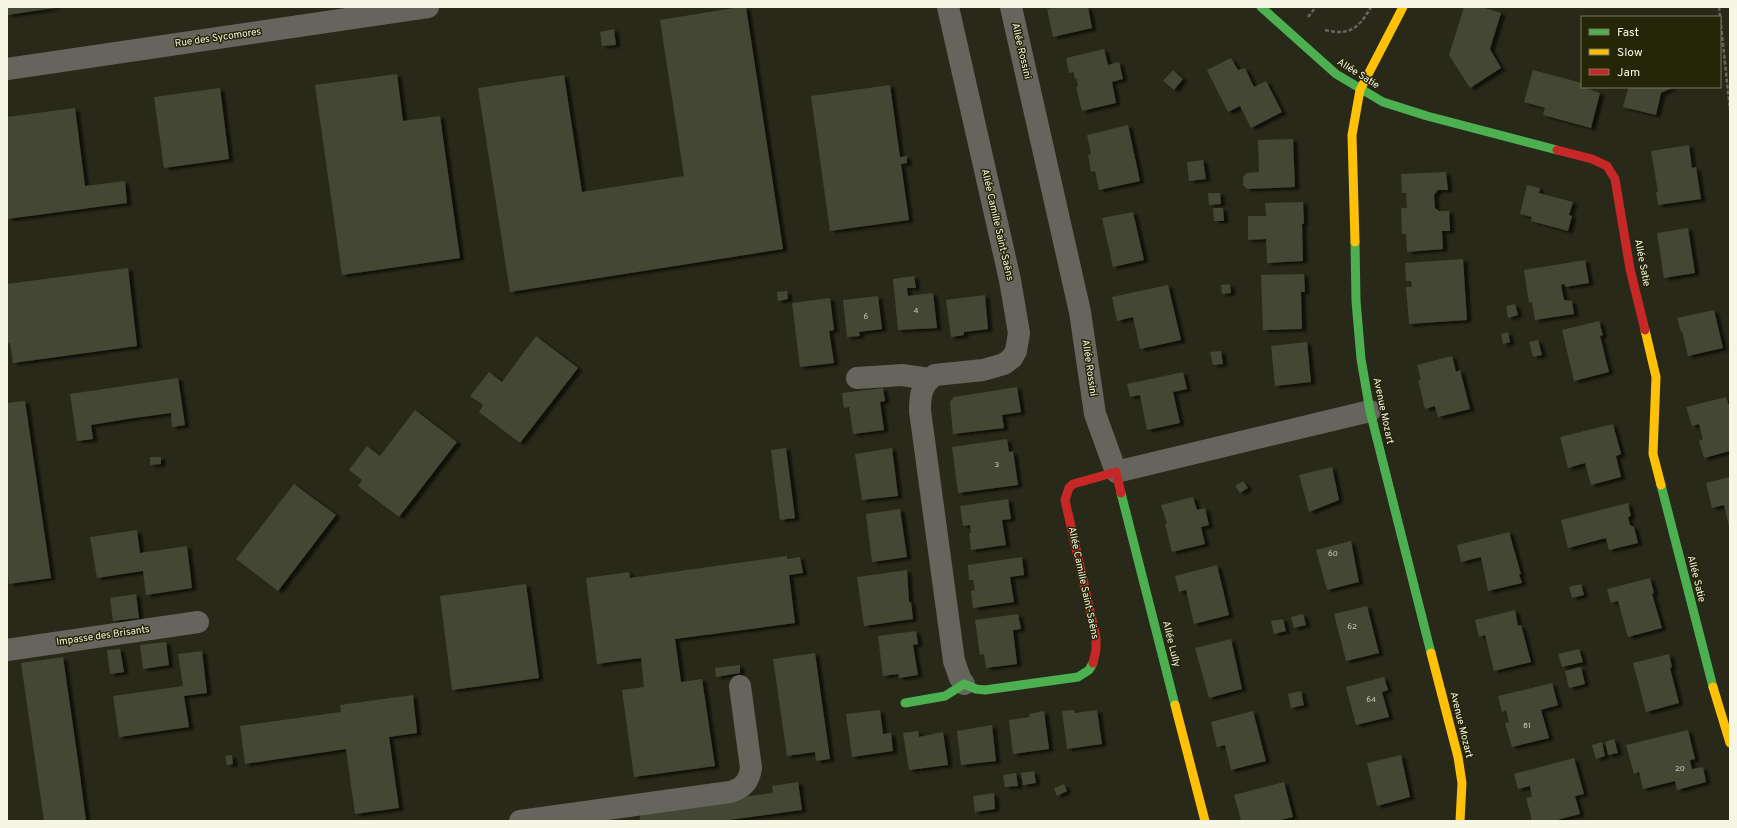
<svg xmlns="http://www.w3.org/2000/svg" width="1737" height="828" viewBox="0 0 1737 828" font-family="Overpass,sans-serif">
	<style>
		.building { fill: #454635; filter: url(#shadow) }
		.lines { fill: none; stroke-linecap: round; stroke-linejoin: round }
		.path { stroke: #65655b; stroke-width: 2.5; stroke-dasharray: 4 2; stroke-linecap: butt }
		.street { stroke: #65655d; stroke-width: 22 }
		.fast { stroke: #4caf50; stroke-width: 9 }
		.slow { stroke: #ffc107; stroke-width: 9 }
		.jam { stroke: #c62828; stroke-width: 9 }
		.labels { text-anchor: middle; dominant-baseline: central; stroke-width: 3; stroke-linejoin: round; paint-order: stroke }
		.number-label { font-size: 8px; fill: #cacab9 }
		.street-label { font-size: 10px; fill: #f6f6e5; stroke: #252508 }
	</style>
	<defs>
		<filter id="shadow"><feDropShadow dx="4.5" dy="2.5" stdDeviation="1" flood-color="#0009"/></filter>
	</defs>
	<rect width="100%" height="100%" fill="#292919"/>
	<path class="building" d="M7 7H55V8L7 15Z
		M740 7H746L783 249 510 292 478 88 564 75 582 192 684 176 660 20Z
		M1058 7H1088L1092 28 1053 37 1047 9Z
		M1464 7H1481L1501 13 1490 49 1501 68 1470 88 1449 55Z
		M614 29 616 45 602 46 600 32Z
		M1104 49 1108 65 1119 62 1123 79 1112 82 1116 103 1082 111 1076 87H1078L1077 79H1075L1073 72 1069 73 1066 58Z
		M1231 58 1238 70 1245 68 1254 87 1266 81 1282 112 1251 128 1240 106 1228 112 1207 70Z
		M1173 70 1183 79 1174 90 1163 81Z
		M1533 70 1582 83V87L1600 93 1591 128 1543 115 1545 108 1524 102Z
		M397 74 403 121 440 116 460 258 342 275 315 85Z
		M890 85 900 157 907 156V163L901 164 909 220 830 231 811 96Z
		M1631 87H1674L1661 93 1656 115 1623 107 1628 89Z
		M220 88 229 159 164 168 154 97Z
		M75 108 85 186 125 181 127 203 7 219V117Z
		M1128 125 1140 181 1099 190 1095 171 1091 172 1088 155 1091 154 1087 135Z
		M1293 139 1295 187 1247 189 1243 185V177L1247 173 1259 172 1258 140Z
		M1689 145 1692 168 1696 167 1701 199 1658 205 1656 192H1658L1651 151Z
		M1203 160 1206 179 1189 181 1187 162Z
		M1446 172 1448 190H1438L1434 195 1435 208 1439 211H1449L1450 231H1442L1443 249 1407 252 1406 234H1402L1401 208H1407L1406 193H1402L1401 174Z
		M1527 185 1540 188 1539 193 1573 202 1569 215 1572 216 1568 231 1531 221 1532 217 1520 214Z
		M1208 193H1220L1221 204 1209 205Z
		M1303 202 1304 224H1302L1303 261 1267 263 1266 239 1248 240V216H1266L1265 203Z
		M1213 208H1223L1224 221H1214Z
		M1133 212 1144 260 1113 267 1102 218Z
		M1688 228 1695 273 1664 278 1657 233Z
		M1463 259 1467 320 1409 324 1406 287H1412L1411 281H1406L1405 263Z
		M1585 260 1589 283 1565 287V284L1561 285 1564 300 1572 301 1574 314 1535 320 1532 302 1529 303 1524 270Z
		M128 268 137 346 13 363 10 343 7 344V284Z
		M1304 274 1305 292H1301L1302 329 1263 330 1261 275Z
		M914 276 916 288H907L908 296 933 293 937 328 898 330 893 279Z
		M1230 284 1231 293 1222 294 1221 285Z
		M1168 285 1181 340 1140 349 1133 317 1117 321 1112 297Z
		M787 291 788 299 778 301 777 292Z
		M985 295 988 329 964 332V335L951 337 946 300Z
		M878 296 882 329 859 332 860 336 847 337 843 300Z
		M830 298 834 330 829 331 834 363 800 367 792 303Z
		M1515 304 1518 315 1508 318 1506 306Z
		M1714 310 1723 348 1688 356 1682 331 1681 332 1677 318Z
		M1599 321 1603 335 1600 336 1609 372 1574 381 1562 330Z
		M1508 332 1510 342 1503 344 1501 334Z
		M536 336 578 368 520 443 479 412 483 405 470 396 489 372 502 382Z
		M1538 340 1542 355 1533 357 1529 342Z
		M1307 342 1311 382 1275 386 1271 346Z
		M1221 351 1223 364 1213 365 1210 352Z
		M1452 356 1456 372 1460 370 1470 409 1438 417 1435 406 1425 409 1418 380H1421L1417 365Z
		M1183 372 1187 389 1173 392 1180 423 1147 430 1140 395 1130 397 1127 384Z
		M178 378 185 425 172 427 171 413 134 418 91 425 93 439 77 441 70 394Z
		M1017 387 1021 412 1002 415 1004 428 953 434 950 402 954 397Z
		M883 388 885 401 880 402 884 430 853 434 849 407 844 408 842 393Z
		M1726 397 1730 408V451L1704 458 1699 441 1703 439 1699 424 1692 426 1686 407Z
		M25 401 51 578 9 584 7 569V403Z
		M415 410 457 442 399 517 358 486 362 480 349 470 367 446 380 456Z
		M1613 424 1621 454 1616 456 1621 477 1591 485 1585 463 1568 468 1560 437Z
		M1007 439 1009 452 1013 451 1018 485 958 493 952 447Z
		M786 448 795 518 780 520 771 450Z
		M892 448 898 496 862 500 855 454Z
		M150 457H161V464L150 465Z
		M1332 467 1339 500 1309 512 1299 475Z
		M1730 477V527H1729L1724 505 1712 508 1706 483Z
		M1243 481 1248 488 1240 493 1235 486Z
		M294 484 336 515 278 591 236 559Z
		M1193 497 1197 510 1205 508 1209 525 1201 527 1205 544 1172 552 1165 524 1167 523 1161 505Z
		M1008 499 1011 519 1002 520 1006 545 971 550 969 533H971L970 525 963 526 960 506Z
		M1628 503 1631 516 1628 517 1630 525 1634 527 1638 543 1609 550 1606 538 1568 548 1561 520Z
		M900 509 907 557 872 562 866 514Z
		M137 530 140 553 187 546 192 588 146 595 143 571 97 578 90 537Z
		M1509 532 1521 574H1519L1522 583 1488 591 1481 557 1461 562 1457 545Z
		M1351 541 1359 582 1327 590 1316 550Z
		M787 556V559L800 557 803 573 789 575 795 623 675 639 681 682 702 679 715 766 634 777 622 690 644 687 641 658 597 664 586 578 629 572 630 578Z
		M1022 557 1024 575 1010 577 1014 602 973 608 971 591 975 590 973 580H969L968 565Z
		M1217 565 1229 615 1194 624 1186 590 1179 592 1175 576Z
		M907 570 909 602H911L913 619 864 626 857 577Z
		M1650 578 1654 593 1652 594 1662 628 1628 637 1618 601 1611 603 1607 589Z
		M526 584 539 678 452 690 440 596Z
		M1581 584 1584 595 1572 598 1569 587Z
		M136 594 139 618 113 621 110 598Z
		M1367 606 1379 653 1346 661 1334 614Z
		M1515 610 1518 626 1521 625 1531 662 1494 671 1485 635 1479 637 1475 620Z
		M1018 614 1021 629 1013 630 1017 664 986 668 984 654 980 655 975 620Z
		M1303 614 1306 625 1294 628 1291 617Z
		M1283 619 1286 631 1274 634 1271 621Z
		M916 631 918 644 913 645 918 675 899 678 898 674 883 676 878 636Z
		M1231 639 1242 689 1209 698 1195 648Z
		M166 642 169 665 143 669 140 645Z
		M120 649 124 672 110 674 107 650Z
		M1579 649 1583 662 1562 667 1558 654Z
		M202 651 207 693 184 696 189 727 119 737 113 696 183 686 178 654Z
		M815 653 830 759 816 761 815 752 787 756 773 659Z
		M1669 654 1672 667 1670 668 1679 703 1646 712 1633 663Z
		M63 657 79 768 86 821H44L21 663Z
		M740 665V673L716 677 715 668Z
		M1581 667 1585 684 1569 688 1565 671Z
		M1384 677 1388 690 1382 692 1389 717 1356 725 1346 687Z
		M1552 683 1558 705 1541 710 1549 738 1512 747 1505 723 1509 722 1506 710 1502 712 1498 696Z
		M1301 691 1304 705 1291 708 1288 694Z
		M413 695 417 733 389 737 399 808 355 814 346 749 245 764 240 726 341 712 340 705Z
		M880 710 883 734 891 733 893 751 852 757 846 714Z
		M1074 710 1075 713 1097 710 1102 744 1067 749 1062 711Z
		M1044 711 1049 749 1013 754 1009 720 1030 717 1029 714Z
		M1253 711 1266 761 1231 770 1225 745 1217 747 1211 722Z
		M992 725 996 761 961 765 957 731Z
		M1688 730 1695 759 1690 760 1692 769 1703 767 1706 782 1677 790 1675 781 1643 789 1639 772 1634 774 1626 745Z
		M918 731 919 737 943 732 948 765 909 770 903 733Z
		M1614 739 1618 753 1608 755 1605 742Z
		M1602 742 1605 756 1596 759 1592 745Z
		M232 755 233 764 227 765 225 756Z
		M1401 755 1410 797 1377 806 1367 763Z
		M1574 758 1584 794 1575 796 1580 814 1553 821H1532L1526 798 1532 797 1530 786 1518 789 1514 774Z
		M1034 771 1036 783 1023 785 1021 773Z
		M1016 773 1018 786 1005 787 1003 775Z
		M798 782 802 810 721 821H640V815L725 799 773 793 772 786Z
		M1284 782 1293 817 1276 821 1241 820 1234 795Z
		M1064 784 1067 791 1057 796 1054 788Z
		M994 793 995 809 975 812 973 796Z"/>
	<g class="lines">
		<path class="path" d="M1719 7 1730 110
			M1308 17 1316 7
			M1325 30C1350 36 1359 28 1371 7"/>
		<path class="street" d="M948 7 1010 280 1019 333 1016 351 1012 358 1004 364 983 370 935 375C921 384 920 396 920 411L954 661 960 678 964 684
			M1011 7 1080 312 1095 414 1116 472 1370 411
			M7 69 428 7
			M857 378 902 375 929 379
			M7 650 198 622
			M520 821 730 792C743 788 749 782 751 768L740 686"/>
		<path class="fast" d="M1261 7 1336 74 1383 102 1427 116 1557 150
			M1355 242 1356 301 1361 359 1370 411 1431 653
			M1661 485 1713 687
			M1121 493 1175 705
			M905 703 945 696 964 684 976 689 985 690 1078 677 1089 670 1093 663"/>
		<path class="slow" d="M1355 242 1352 135 1360 90 1403 7
			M1645 330 1656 377 1653 454 1661 485
			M1431 653 1458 757 1462 783 1460 821
			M1713 687 1730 743
			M1175 705 1205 821"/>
		<path class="jam" d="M1557 150 1592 159 1607 166 1615 179 1630 269 1645 330
			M1093 663 1096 650V637L1065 500 1069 488 1073 484 1116 472 1121 493"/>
	</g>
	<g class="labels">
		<g class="number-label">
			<text x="916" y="311">4</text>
			<text x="866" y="317">6</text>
			<text x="997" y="465">3</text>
			<text x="1333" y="554">60</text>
			<text x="1352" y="627">62</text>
			<text x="1371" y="700">64</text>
			<text x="1527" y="726">81</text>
			<text x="1680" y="769">20</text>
		</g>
		<g class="street-label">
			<text transform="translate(218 38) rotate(-8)">Rue des Sycomores</text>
			<text transform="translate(1021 51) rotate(77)">Allée Rossini</text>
			<text transform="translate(1358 74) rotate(32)">Allée Satie</text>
			<text transform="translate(997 225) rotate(77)">Allée Camille Saint-Saëns</text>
			<text transform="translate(1642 263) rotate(79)">Allée Satie</text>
			<text transform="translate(1089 368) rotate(82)">Allée Rossini</text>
			<text transform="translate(1383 411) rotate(78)">Avenue Mozart</text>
			<text transform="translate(1696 579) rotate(76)">Allée Satie</text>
			<text transform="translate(1083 583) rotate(78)">Allée Camille Saint-Saëns</text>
			<text transform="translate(103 636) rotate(-8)">Impasse des Brisants</text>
			<text transform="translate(1171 644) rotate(76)">Allée Lully</text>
			<text transform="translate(1461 725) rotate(76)">Avenue Mozart</text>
		</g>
	</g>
	<rect width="1737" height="828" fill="none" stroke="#f6f6e5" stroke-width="16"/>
	<rect x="1581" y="16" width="140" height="72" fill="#252508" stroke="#797960"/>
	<rect x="1589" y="29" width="20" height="6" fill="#4caf50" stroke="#797960"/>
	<text x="1617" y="36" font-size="12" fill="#f6f6e5">Fast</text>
	<rect x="1589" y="49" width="20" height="6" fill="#ffc107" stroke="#797960"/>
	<text x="1617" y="56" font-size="12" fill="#f6f6e5">Slow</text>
	<rect x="1589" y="69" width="20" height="6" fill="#c62828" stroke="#797960"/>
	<text x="1617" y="76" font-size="12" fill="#f6f6e5">Jam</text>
</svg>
